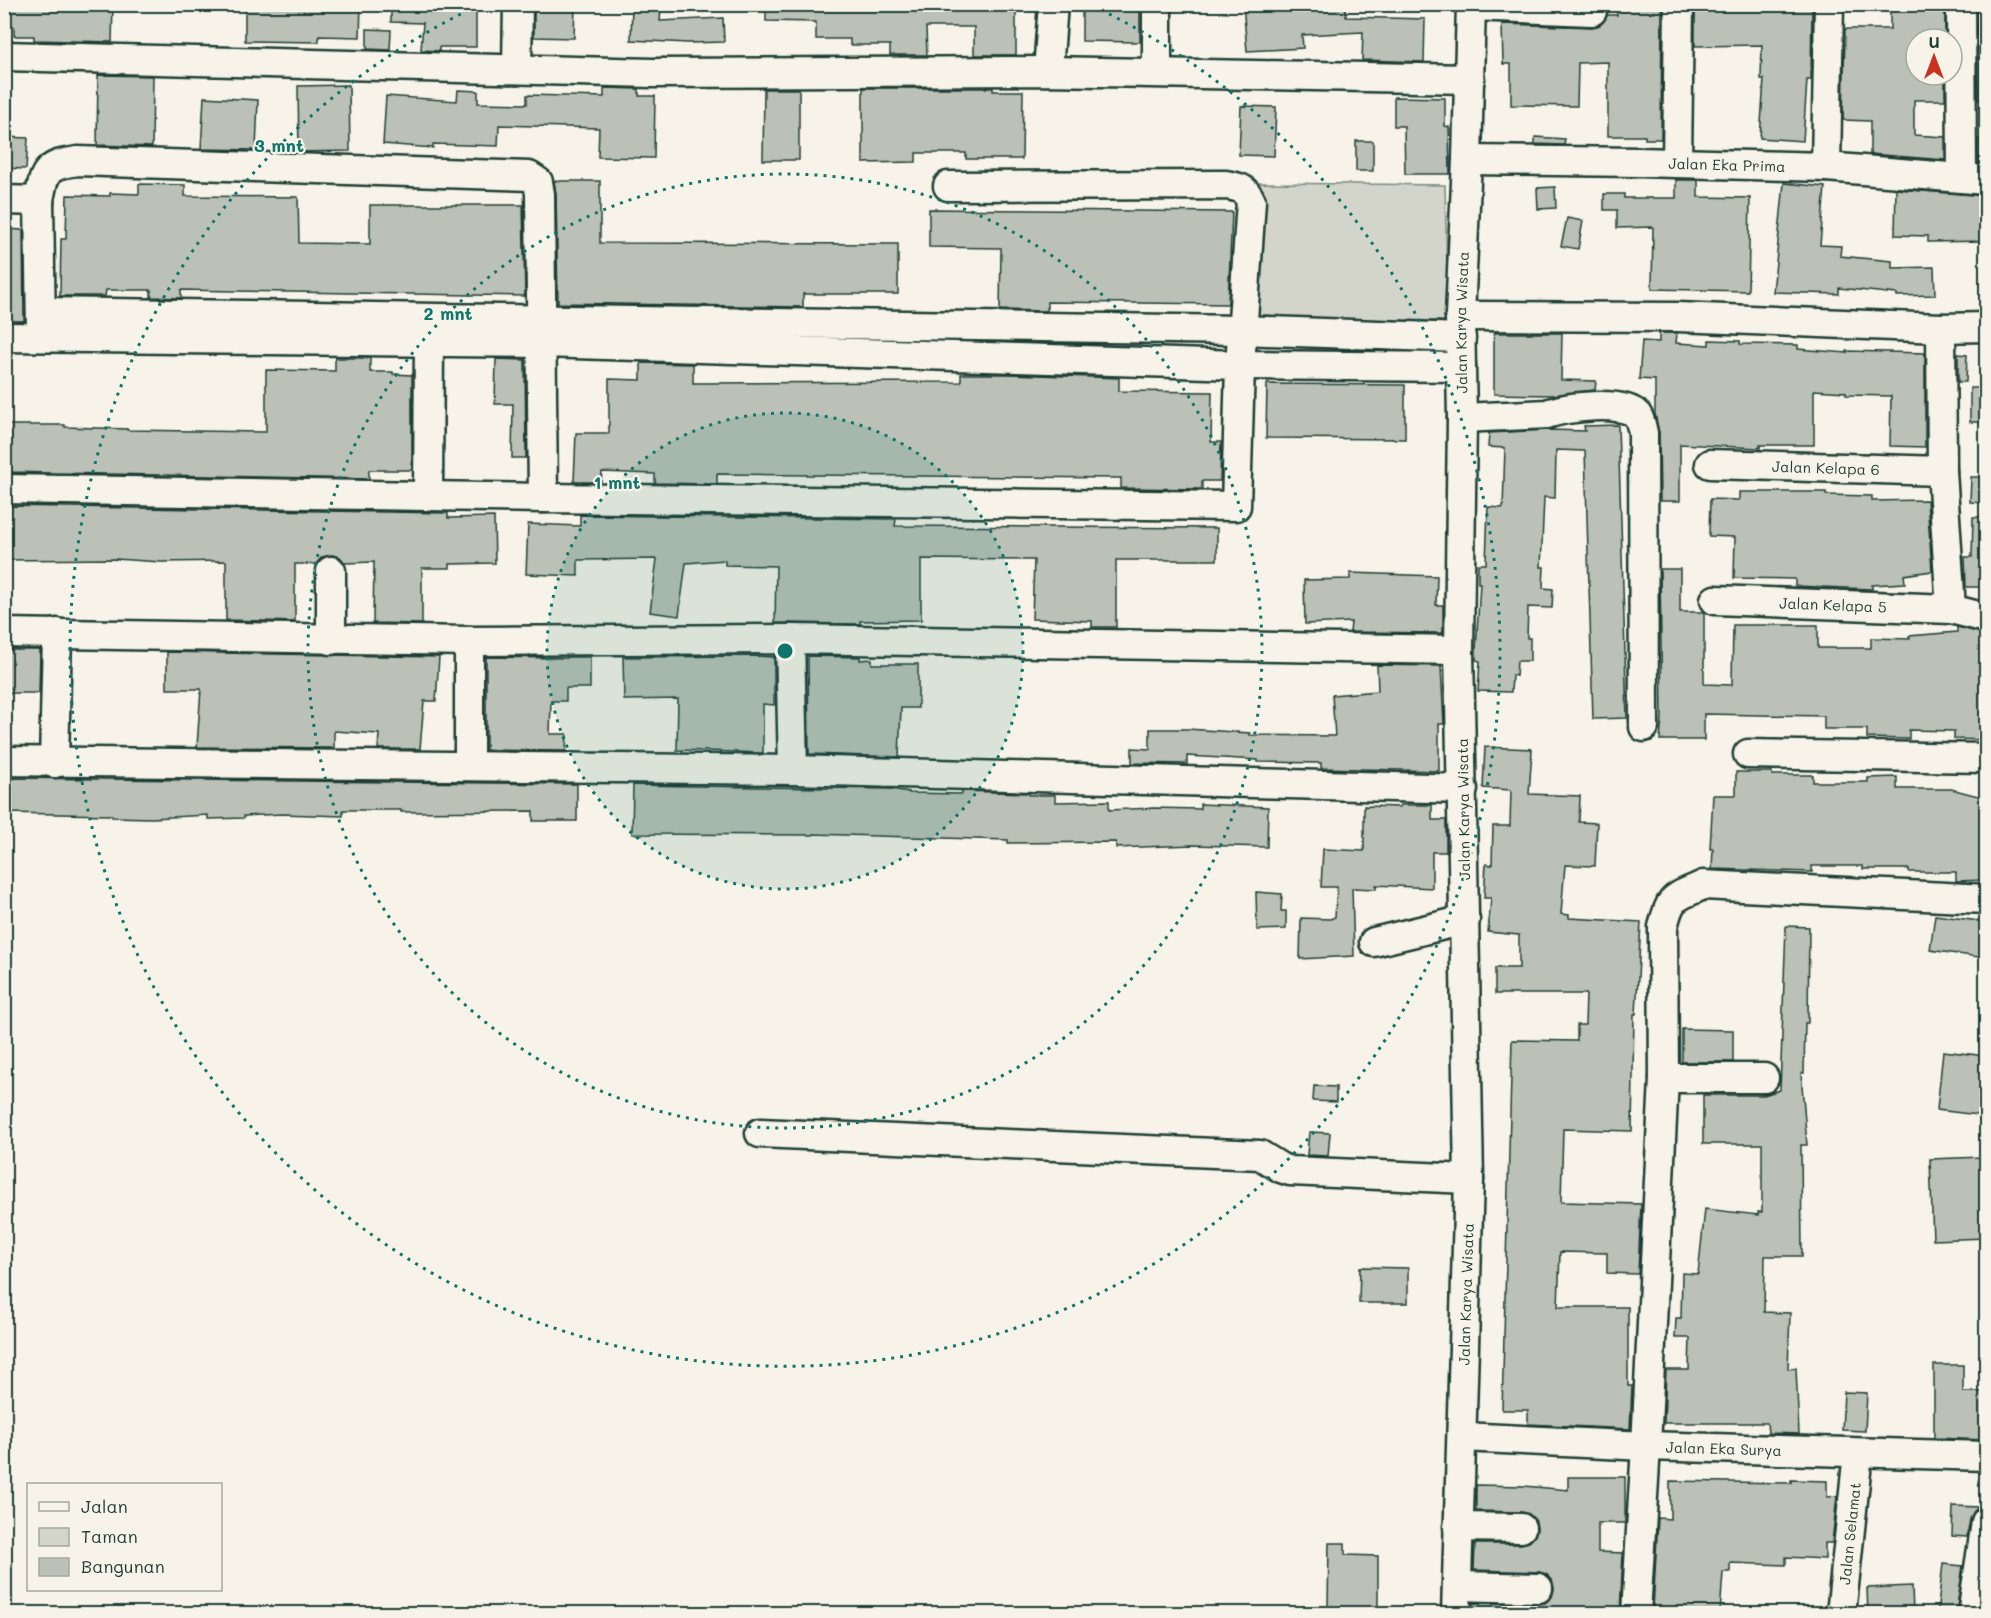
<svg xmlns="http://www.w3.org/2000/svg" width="1991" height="1618" viewBox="0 0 1991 1618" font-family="Mali,sans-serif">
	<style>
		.green { fill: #d3d5ca; stroke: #79897f; stroke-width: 1.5 }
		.building { fill: #bbc1b6; stroke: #1f3d34; stroke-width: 1.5 }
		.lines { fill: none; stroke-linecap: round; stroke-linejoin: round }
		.minor-casing { stroke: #1f3d34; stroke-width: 33 }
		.minor { stroke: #f7f3e8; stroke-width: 28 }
		.ring { fill: none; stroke: #0f766e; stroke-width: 3; stroke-dasharray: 3 6 }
		.labels { text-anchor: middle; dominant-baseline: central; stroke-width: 4.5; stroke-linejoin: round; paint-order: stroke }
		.street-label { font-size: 15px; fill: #1f3d34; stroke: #f7f3e8 }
		.centre { fill: #0f766e; stroke: #f7f3e8; stroke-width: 3 }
		.ring-label { font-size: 18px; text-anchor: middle; font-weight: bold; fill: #0f766e; stroke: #f7f3e8; stroke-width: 4.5; stroke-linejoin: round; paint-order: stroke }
	</style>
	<rect width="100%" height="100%" fill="#f7f3e8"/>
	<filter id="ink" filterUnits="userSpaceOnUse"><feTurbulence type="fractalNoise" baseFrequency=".0167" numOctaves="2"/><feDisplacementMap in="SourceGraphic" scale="12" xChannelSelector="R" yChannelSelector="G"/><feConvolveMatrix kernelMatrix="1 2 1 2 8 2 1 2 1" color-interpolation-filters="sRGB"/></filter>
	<g filter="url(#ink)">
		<path class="green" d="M1253 183 1445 185 1448 321 1256 318Z"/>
		<path class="building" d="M4 4H113L112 42 34 40V36H14V27H4Z
			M245 4H361L360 37 319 36V42L245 41Z
			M391 4H476V47H439V51L421 50 423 23 391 22Z
			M534 4H575L574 38 534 37Z
			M766 4H1016V55H974V27H926L927 55H890V45H850V39H816V22L766 21Z
			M1082 4H1140V42L1082 41Z
			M1243 4H1345L1346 17 1425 19 1424 62 1362 60 1363 32 1302 35 1303 48 1247 51Z
			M1617 4H1662L1661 139H1645V136H1608V62L1578 63 1577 106 1511 105V64H1503L1502 24 1592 27 1600 25 1607 15H1617Z
			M1695 4H1812L1811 80H1807L1803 141 1760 138 1764 79H1761L1762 45 1695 46Z
			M1890 4H1945V39H1916V75H1945V100H1914V135L1945 137V160L1870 154V121L1843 120 1845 29H1890Z
			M632 5 661 6 660 21 723 18 724 42 688 43 631 40Z
			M1978 11 1986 12V100H1978Z
			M367 29 391 30 390 50 367 49Z
			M98 75 153 76 152 147 97 145Z
			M349 85 350 151 299 152 298 86Z
			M604 88 639 89V96H655L654 158 598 157 599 128 499 125 498 146 433 144V148L383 144 386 96 457 101 458 90 478 91V103L527 104V95L604 97Z
			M863 88H993V91H1023L1022 159H966V153H916V162L863 163Z
			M764 89H799V160H763Z
			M204 97 258 100 256 150 201 149Z
			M1394 97 1445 98V126L1449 127 1450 174H1405L1404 126H1394Z
			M1241 106 1276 107 1274 156 1239 155Z
			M4 137 28 138 26 169 4 168Z
			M1535 137 1565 139 1564 145 1535 144Z
			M1978 139H1986V163H1978Z
			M1356 141H1373V171H1356Z
			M1676 180H1698V197L1750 198 1748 291 1652 289 1653 227 1617 228V210H1604V194H1624V198H1676Z
			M554 181H600V243L898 244V294H803V307L558 303 556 194Z
			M1784 183 1825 187 1820 245 1841 246 1840 256 1892 261V268L1934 267 1935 295 1897 296V294L1839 288V294L1773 292Z
			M139 184 185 185V196L298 197 299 243 370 244V205H523L525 296 181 290V298L151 297V290H106L105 296H60L61 239H66L67 195 110 196V193L139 194Z
			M1555 187 1556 208 1538 209 1537 188Z
			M1896 189 1986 196V241L1928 242V236L1895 235Z
			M929 209 1232 212 1228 304 1047 302V311L1000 310 1001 248 929 247Z
			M1567 218 1583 221 1578 249 1561 246Z
			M4 229 23 230 24 321H4Z
			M1494 333H1562L1561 380 1596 381 1595 390 1554 395 1494 394Z
			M1659 333H1677L1676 343 1709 345V340L1740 341V344L1798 345V349L1847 353V351L1925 353V447L1890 446 1891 396 1846 395V392L1814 390V445H1760V448L1680 444V501H1660L1659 433 1655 414V380L1639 379 1642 341 1659 342Z
			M1958 354 1967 355 1966 382H1958Z
			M335 358H370V372H393V374L412 375V470H369V479L4 472V425H65V427L127 429V430L266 432V370L335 371Z
			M496 359 525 360 526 458H512L513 404H495Z
			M641 363 693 364V383L961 382V374H1009L1119 378V391L1212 392 1211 442H1221L1220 481H1202V489L1121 488V478L717 474V484L655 483V474L602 472 601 482H574L576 433H609V379L641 380Z
			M1267 384 1405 385V439L1266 438Z
			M1970 388H1986V422H1970Z
			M1618 425 1627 718 1593 719 1585 451 1556 450 1555 498 1544 497 1541 567H1544L1543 588 1553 589 1552 608 1528 607 1527 638H1530V661H1517L1516 676 1512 675 1511 692 1478 691 1480 661 1476 660V650L1480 583H1478V564H1486L1488 507 1503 508 1505 448 1488 447 1489 433 1550 430 1585 431 1584 426Z
			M1971 477H1986V503L1970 502Z
			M1739 492H1826V495L1872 496V501L1927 500 1932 571 1904 575 1905 583 1872 585V589L1795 586V579L1734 578 1735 537 1709 536 1710 499 1739 500Z
			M4 506 448 513V518L494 517 495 563 450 564V568H422V624L373 623 374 562 345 563 340 557 332 555 322 557 316 564H295V622L226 620V561L161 562 116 559 4 560Z
			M580 515 896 519 895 526 1217 528V560H1116V627H1092V621L1032 619 1034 560 921 559V620L860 621V624L775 623 776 566 725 565V560L686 563 679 616 650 612 657 559 578 560V576L526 574 528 524 580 526Z
			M1973 517H1986V587H1966L1965 557H1972Z
			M1660 569H1680V612H1704V684L1732 685 1733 625H1818V648H1871V638L1910 639 1909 636 1957 632V627L1986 634V740L1954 739V731L1909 730V739L1867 738V729H1824V716L1704 714V740H1660L1662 718Z
			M1350 573 1437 576 1436 605H1443V633L1350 632 1351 622 1305 624 1304 580 1350 579Z
			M4 650H40L39 693H4Z
			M167 652 439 657 436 701H424L420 749H378L379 734 334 731V748L197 747 201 689H167Z
			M755 656 774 657V705L763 704V753L677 750 678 699 624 700 623 657Z
			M808 656 860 657V660L872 659V664H918V708H901L899 757 809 754Z
			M486 657 567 658V657H590V688H566V701H551L550 734H567L566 751 486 750Z
			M1377 665 1441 666 1444 724H1439V771L1321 768V763L1258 762V760L1187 756V764L1132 763V748L1150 749V729H1187L1250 733V735L1335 736 1332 695 1378 691Z
			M1485 747 1532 749 1529 794 1580 796 1579 822 1597 823 1595 866 1565 865 1561 914 1569 915V918L1641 922 1636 1014H1634L1632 1131 1563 1129 1561 1202 1641 1204 1638 1274 1607 1273V1253L1560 1252 1558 1307H1628V1386H1632L1630 1429 1528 1424V1410H1502L1512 1040 1577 1041V1025H1585L1586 994H1495V968H1519V935L1488 932 1491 898H1484L1486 864 1492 865 1493 826H1510L1511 790 1483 788Z
			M1736 772H1772V775H1813V782H1868V778L1897 777V789H1951L1986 798V880L1956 881V872H1909V869H1863V866H1812V872L1712 869 1713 849H1710L1713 795H1736Z
			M4 778 577 784V821H533V811L401 812V810H343V816L282 814 244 816V818L208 819V815L152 818 112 817V815L4 813Z
			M633 785 891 789 909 792V793L962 794V791L1029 793V795H1055V802L1109 801V810L1153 808 1200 809V804L1268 807 1267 847 1193 845 1116 848V842L1008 843V840L813 834V835L632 834Z
			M1400 805H1432V820H1446V852H1432V888L1376 885V889L1352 888 1354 956 1300 959 1301 918 1330 919 1335 917 1337 887H1321L1323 849 1364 851V806L1400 807Z
			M1256 892 1282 894 1281 911H1286V929L1257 930Z
			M1935 915 1986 922V958L1930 950Z
			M1786 926 1809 927 1808 1023H1805L1804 1073H1801L1807 1145H1801L1802 1256H1765L1764 1312 1790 1313 1788 1369 1796 1368 1799 1434 1768 1433 1767 1423H1664L1666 1370H1689L1690 1338H1675L1676 1318H1681L1682 1273 1698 1274 1705 1209 1758 1215V1212H1762V1144H1703V1095H1764L1780 1090Z
			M1682 1029 1733 1030V1062H1682Z
			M1943 1051 1986 1056V1116L1937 1110Z
			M1314 1086 1336 1087V1102L1313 1101Z
			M1309 1132 1330 1133 1328 1156 1307 1155Z
			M1983 1157 1986 1238 1933 1240 1930 1159Z
			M1360 1267 1408 1268V1303H1359Z
			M1934 1365H1963V1392H1986V1440L1934 1438Z
			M1844 1392 1867 1393 1865 1431 1842 1430Z
			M1568 1477H1625V1523H1598V1552L1623 1553 1620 1614 1473 1612V1603L1538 1604 1545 1603 1552 1597 1554 1589 1552 1580 1546 1574 1539 1572 1474 1570 1475 1544H1521L1529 1542 1535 1536 1537 1529 1536 1521 1529 1514 1521 1512 1476 1511V1485L1524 1486 1568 1490Z
			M1791 1480 1827 1481V1497L1837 1496 1832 1543H1825V1559L1786 1557V1565L1730 1563V1572H1723L1720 1614H1689V1611L1653 1610 1658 1518 1670 1519V1481L1791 1483Z
			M1953 1506 1979 1507 1974 1511 1970 1519 1967 1537 1952 1536Z
			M1329 1543H1345V1555L1378 1556V1610L1328 1609Z
			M1943 1564 1963 1566 1956 1614H1937Z
			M1912 1586 1913 1614H1868L1867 1588Z"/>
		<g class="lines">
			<g class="minor-casing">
				<g id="minor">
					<path d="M1157 4V72"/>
					<path d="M1961 4 1962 178"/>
					<path d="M1471 6 1592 11"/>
					<path d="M4 56 652 73 1048 71 1470 79"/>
					<path d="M517 68 518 4"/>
					<path d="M1048 71 1053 4"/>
					<path id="s1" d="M1467 160 1638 162 1826 167 1986 180"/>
					<path d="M1677 163 1679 4"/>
					<path d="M1826 167 1829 4"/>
					<path d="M4 200 39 201C44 170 47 165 78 161L529 176 538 182 540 194 543 498"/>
					<path d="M39 201 41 331"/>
					<path d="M41 312 1241 330 1461 338"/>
					<path d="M1460 316 1678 317 1941 328 1986 327"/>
					<path d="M1941 328 1942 471 1951 609 1986 618"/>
					<path d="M4 337 542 343 1240 365 1461 367"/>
					<path d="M1462 418 1547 414C1565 407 1623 400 1637 415 1640 419 1642 428 1643 433L1644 727"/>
					<path id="s2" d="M1710 464 1942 471"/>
					<path d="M4 489 543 498 1236 506 1240 365 1251 201C1245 188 1239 187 1226 185L948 186"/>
					<path d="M428 495 429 341"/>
					<path id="s3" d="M1715 600 1951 609"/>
					<path d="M4 633 469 641 790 639 1459 650"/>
					<path d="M790 639 793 770"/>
					<path d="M331 640V571"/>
					<path d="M469 641V765"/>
					<path d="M1748 754 1986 758"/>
					<path d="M4 761 793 770 1463 789"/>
					<path d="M54 763 57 633"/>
					<path d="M1374 942 1465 920"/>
					<path d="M1664 1078H1764"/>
					<path d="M760 1133 1260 1155 1281 1168 1290 1171 1469 1179"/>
					<path id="s4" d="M1462 1437 1646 1446 1986 1456"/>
					<path d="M1458 1527 1521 1528"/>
					<path d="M1457 1586 1538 1588"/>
					<path id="s5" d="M1456 1614 1469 1179 1459 650 1462 418 1460 316 1467 160 1471 4"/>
					<path d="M1636 1614 1646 1446 1664 1078 1663 927C1671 894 1674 899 1703 885L1986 899"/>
					<path id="s6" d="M1841 1614 1858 1453"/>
					<path d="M1972 1614 1986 1522"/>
				</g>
			</g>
			<use href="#minor" class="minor"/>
		</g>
	</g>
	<circle cx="785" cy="651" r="238" fill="#0f766e" fill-opacity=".12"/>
	<g class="ring">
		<circle cx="785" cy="651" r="238"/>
		<circle cx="785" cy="651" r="477"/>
		<path d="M1093 6A715 715 0 1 1 477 6"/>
	</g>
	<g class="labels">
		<g class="street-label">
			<text stroke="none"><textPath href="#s1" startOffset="260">Jalan Eka Prima</textPath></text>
			<text stroke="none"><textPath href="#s5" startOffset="1292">Jalan Karya Wisata</textPath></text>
			<text stroke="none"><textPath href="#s2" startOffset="116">Jalan Kelapa 6</textPath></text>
			<text stroke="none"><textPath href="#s3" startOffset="118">Jalan Kelapa 5</textPath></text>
			<text transform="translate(1463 809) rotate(-91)">Jalan Karya Wisata</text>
			<text stroke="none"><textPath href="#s5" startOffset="320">Jalan Karya Wisata</textPath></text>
			<text stroke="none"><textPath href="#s4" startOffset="262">Jalan Eka Surya</textPath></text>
			<text stroke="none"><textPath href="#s6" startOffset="81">Jalan Selamat</textPath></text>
		</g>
	</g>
	<circle cx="785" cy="651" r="9" class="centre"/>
	<g class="ring-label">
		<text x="279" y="152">3 mnt</text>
		<text x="448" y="320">2 mnt</text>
		<text x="617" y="489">1 mnt</text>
	</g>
	<rect width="1991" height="1618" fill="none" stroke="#f7f3e8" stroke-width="24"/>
	<rect x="12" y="12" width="1967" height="1594" fill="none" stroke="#1f3d34" stroke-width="2" filter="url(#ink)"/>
	<rect x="27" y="1483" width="195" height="108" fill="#f7f3e8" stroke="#a1aaa0" stroke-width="1.5"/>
	<rect x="39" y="1502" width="30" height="9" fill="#f7f3e8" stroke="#a1aaa0" stroke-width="1.5"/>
	<text x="81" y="1513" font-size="18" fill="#1f3d34">Jalan</text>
	<rect x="39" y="1528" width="30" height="18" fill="#d3d5ca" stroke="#a1aaa0" stroke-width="1.5"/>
	<text x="81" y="1543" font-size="18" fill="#1f3d34">Taman</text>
	<rect x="39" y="1558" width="30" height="18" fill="#bbc1b6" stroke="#a1aaa0" stroke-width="1.5"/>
	<text x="81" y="1573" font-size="18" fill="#1f3d34">Bangunan</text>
	<g transform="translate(1934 57)"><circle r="28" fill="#f7f3e8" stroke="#a1aaa0" stroke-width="1.5"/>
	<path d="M0-4.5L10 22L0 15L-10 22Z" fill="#c8321e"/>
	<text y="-9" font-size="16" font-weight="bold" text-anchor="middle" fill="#1f3d34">U</text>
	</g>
</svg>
